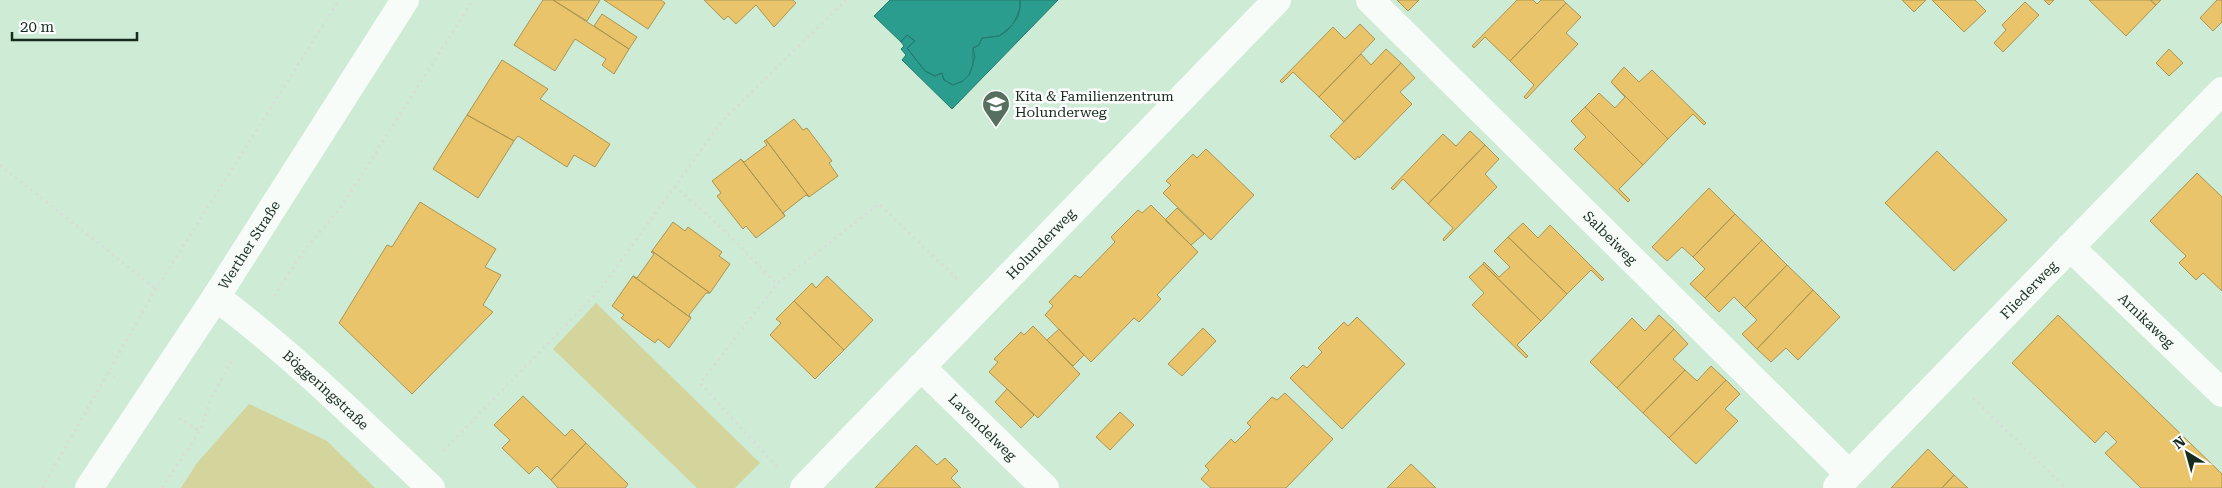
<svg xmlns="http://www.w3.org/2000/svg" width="2222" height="488" viewBox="0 0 2222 488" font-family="'Roboto Serif',serif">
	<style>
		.green { fill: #d4d49d }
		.homes { fill: #e9c46a; stroke: #aa9653 }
		.schools { fill: #2a9d8f; stroke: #247b6d }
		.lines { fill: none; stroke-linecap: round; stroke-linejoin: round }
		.path { stroke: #d6ded8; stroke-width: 3; stroke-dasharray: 2.5 4; stroke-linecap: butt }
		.minor { stroke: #f8fcf9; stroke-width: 28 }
		.secondary { stroke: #f8fcf9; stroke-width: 28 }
		.labels { text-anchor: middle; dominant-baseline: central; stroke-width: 5; stroke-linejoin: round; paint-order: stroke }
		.poi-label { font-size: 14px; fill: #172c1e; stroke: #fff; text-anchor: start }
		.street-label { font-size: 14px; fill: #172c1e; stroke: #fff }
	</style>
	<rect width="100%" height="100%" fill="#ceebd6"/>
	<path class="green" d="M596 303 760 463 735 488H697L553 349Z
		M249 404 327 441 375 488H181L197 463Z"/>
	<path class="homes" d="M543 0H553L629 49 614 74 602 65 606 59 575 39 555 71 514 45Z
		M553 0H600L587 21Z
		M604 0H661L665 3 648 29Z
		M704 0H793L796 3 774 27 756 5 736 24 728 16 724 20Z
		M1397 0H1419L1408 11Z
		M1517 0H1533L1537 4 1541 0H1563L1566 3 1510 61 1485 37 1474 48 1472 46Z
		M1902 0H1926L1914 12Z
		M1932 0H1975L1986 11 1964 32Z
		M2044 0H2054L2049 5Z
		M2089 0H2150L2156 5 2126 36Z
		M2150 0H2161L2156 5Z
		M2217 0H2222V22L2213 31 2200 18Z
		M2025 2 2039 15 2003 52 1994 43 2006 30 2002 25Z
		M1566 3 1581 17 1566 33 1578 44 1526 99 1524 97 1534 85 1510 61Z
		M602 14 637 37 629 49 594 26Z
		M1360 24 1375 39 1319 97 1293 72 1282 83 1280 81 1333 27 1345 39Z
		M1386 49 1401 63 1344 122 1319 97 1361 54 1371 65Z
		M2169 49 2183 63 2169 76 2156 63Z
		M502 60 548 89 540 99 610 144 595 167 574 155 567 167 518 136 514 141 467 115Z
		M1401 63 1415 78 1400 92 1412 104 1359 158 1358 156 1355 160 1330 136Z
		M1624 67 1639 82 1652 70 1706 123 1704 125 1693 114 1668 139 1611 82Z
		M1611 82 1668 139 1643 165 1585 107 1599 93 1615 108 1625 97Z
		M1585 107 1643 165 1619 189 1630 200 1628 202 1574 149 1586 137 1571 121Z
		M467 115 514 141 478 198 433 169Z
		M794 119 803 130 807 128 832 161 829 163 838 176 809 197 766 140Z
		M1470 131 1485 145 1428 204 1403 179 1393 190 1391 188 1443 134 1456 146Z
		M766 140 809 197 806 195 783 213 785 216 741 159 744 162 767 145 764 141Z
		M1485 145 1499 159 1485 174 1497 187 1444 241 1443 239 1453 228 1428 204Z
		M1206 149 1254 195 1211 240 1163 193 1171 185 1166 181 1193 154 1197 158Z
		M1937 151 2007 220 1954 271 1885 203Z
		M741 159 785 216 756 238 746 226 743 229 717 196 721 193 712 181Z
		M2197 173 2222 197V291L2203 273 2196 280 2179 263 2186 256 2150 221Z
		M1709 188 1735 214 1693 257 1682 247 1667 261 1652 247Z
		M420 202 496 249 485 267 501 275 483 305 493 312 412 394 339 323 387 245 392 247Z
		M1151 205 1198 252 1157 295 1161 299 1139 322 1134 318 1091 362 1045 315 1053 306 1049 302 1075 275 1080 278 1115 242 1111 237 1138 210 1142 213Z
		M1177 208 1204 234 1191 245 1165 220Z
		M1735 214 1762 240 1705 298 1690 284 1705 269 1693 257Z
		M673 222 685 231 688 227 722 252 719 256 730 264 710 293 652 251Z
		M1523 223 1538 238 1550 225 1604 279 1602 281 1591 270 1567 294 1508 237Z
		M1508 237 1567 294 1541 321 1483 264 1484 262 1499 277 1510 267 1494 251Z
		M1762 240 1787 265 1745 308 1734 297 1719 312 1705 298Z
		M652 251 710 293H706L689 315 691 318 633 276 637 278 654 254 651 252Z
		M1483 264 1541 321 1517 345 1528 356 1526 358 1472 305 1484 293 1469 277Z
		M1787 265 1813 290 1757 349 1742 334 1757 320 1745 308Z
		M633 276 691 318 669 348 658 339 655 343 621 318 624 315 612 306Z
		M827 276 873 320 844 350 794 301 812 283 816 288Z
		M1813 290 1840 317 1798 360 1786 348 1771 362 1757 349Z
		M794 301 844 350 815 379 770 335 781 323 776 319Z
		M1659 315 1674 329 1617 388 1590 362 1632 318 1645 331Z
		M2058 315 2222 474V488H2141L2105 453 2117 442 2106 431 2095 443 2012 363Z
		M1357 317 1405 364 1342 429 1290 378 1303 365 1307 368 1322 352 1318 348 1344 322 1348 326Z
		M1033 326 1080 374 1038 418 989 372 998 362 994 359 1021 332 1024 335Z
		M1203 328 1216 341 1182 376 1168 364Z
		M1059 329 1084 355 1073 366 1047 340Z
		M1674 329 1688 344 1673 359 1685 370 1643 413 1617 388Z
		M1711 366 1726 380 1669 438 1643 413 1685 370 1697 381Z
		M1726 380 1740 394 1725 409 1738 421 1696 464 1669 438Z
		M1007 389 1034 415 1021 428 995 402Z
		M1285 393 1333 439 1286 488H1211L1201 479 1209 470 1205 466 1231 439 1235 443 1251 427 1247 423 1272 397 1277 400Z
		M523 396 565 436 572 429 586 443 551 480 537 466 529 474 502 448 510 440 494 425Z
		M1120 412 1134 425 1110 450 1096 437Z
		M586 443 628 484 625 488H558L551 480Z
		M916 445 937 465 945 458 958 471 951 478 961 488H875Z
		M1928 449 1954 475 1942 488H1891Z
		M1411 464 1436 488H1387Z
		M1954 475 1968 488H1942Z"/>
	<path class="schools" d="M890 0H1020V8L1018 17 1007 31 999 36 982 38 979 45 973 48 975 57 969 75 963 81 953 85 944 80 942 73 935 76 925 71 907 48 915 41 907 35 901 42 874 16Z
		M1020 0H1058L952 109 902 60 906 55 901 49 904 46 901 42 907 35 915 41 907 48 925 71 935 76 942 73 944 80 953 85 963 81 969 75 973 66V48L979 45 982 38 999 36 1013 25 1020 8Z"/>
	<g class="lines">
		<path class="path" d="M0 165 156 289
			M675 186 728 234 777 284 879 204 957 279
			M274 296 303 252 341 207 473 0
			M108 372 119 380
			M1973 398 2066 488
			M179 418 200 431
			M443 451 600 290 723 120 846 0
			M777 467 700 383 777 284
			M42 488 156 289 339 0
			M162 488 200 431 211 398 233 358"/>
		<g class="minor">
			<path id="s1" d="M1370 0 1849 474"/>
			<path id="s2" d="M2070 247 2222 393"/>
			<path id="s3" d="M216 297C293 355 361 422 431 488"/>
			<path id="s4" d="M921 367 1045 488"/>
			<path id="s5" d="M1837 487 2222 91"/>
			<path id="s6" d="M804 488 1277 0"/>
		</g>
		<path class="secondary" id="s7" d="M89 488 216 297 405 0"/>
	</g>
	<defs>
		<g id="school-pin" transform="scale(1.4375)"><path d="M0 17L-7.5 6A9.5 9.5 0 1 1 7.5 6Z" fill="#576f5e" stroke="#fff"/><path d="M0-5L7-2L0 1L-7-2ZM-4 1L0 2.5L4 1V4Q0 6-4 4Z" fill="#fff"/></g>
	</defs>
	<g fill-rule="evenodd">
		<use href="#school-pin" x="996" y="104"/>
	</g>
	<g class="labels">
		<g class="poi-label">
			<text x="1015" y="96">Kita &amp; Familienzentrum<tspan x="1015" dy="16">Holunderweg</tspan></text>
		</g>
		<g class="street-label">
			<text stroke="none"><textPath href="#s1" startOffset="338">Salbeiweg</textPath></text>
			<text stroke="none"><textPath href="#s6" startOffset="340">Holunderweg</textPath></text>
			<text stroke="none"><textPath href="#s7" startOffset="291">Werther Straße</textPath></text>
			<text stroke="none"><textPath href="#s5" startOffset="275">Fliederweg</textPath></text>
			<text stroke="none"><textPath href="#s2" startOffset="106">Arnikaweg</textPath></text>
			<text stroke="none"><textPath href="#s3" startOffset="144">Böggeringstraße</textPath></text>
			<text stroke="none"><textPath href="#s4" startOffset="86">Lavendelweg</textPath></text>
		</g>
	</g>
	<g transform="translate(2187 453) rotate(323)" stroke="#ffffff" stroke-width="4" paint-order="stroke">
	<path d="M0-4L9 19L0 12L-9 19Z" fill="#172c1e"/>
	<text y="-8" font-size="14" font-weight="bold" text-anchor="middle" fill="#172c1e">N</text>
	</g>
	<path d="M12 32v8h125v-8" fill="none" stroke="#172c1e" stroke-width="2.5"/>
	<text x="20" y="32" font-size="15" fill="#172c1e" stroke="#ffffff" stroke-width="4" paint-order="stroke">20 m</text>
</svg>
